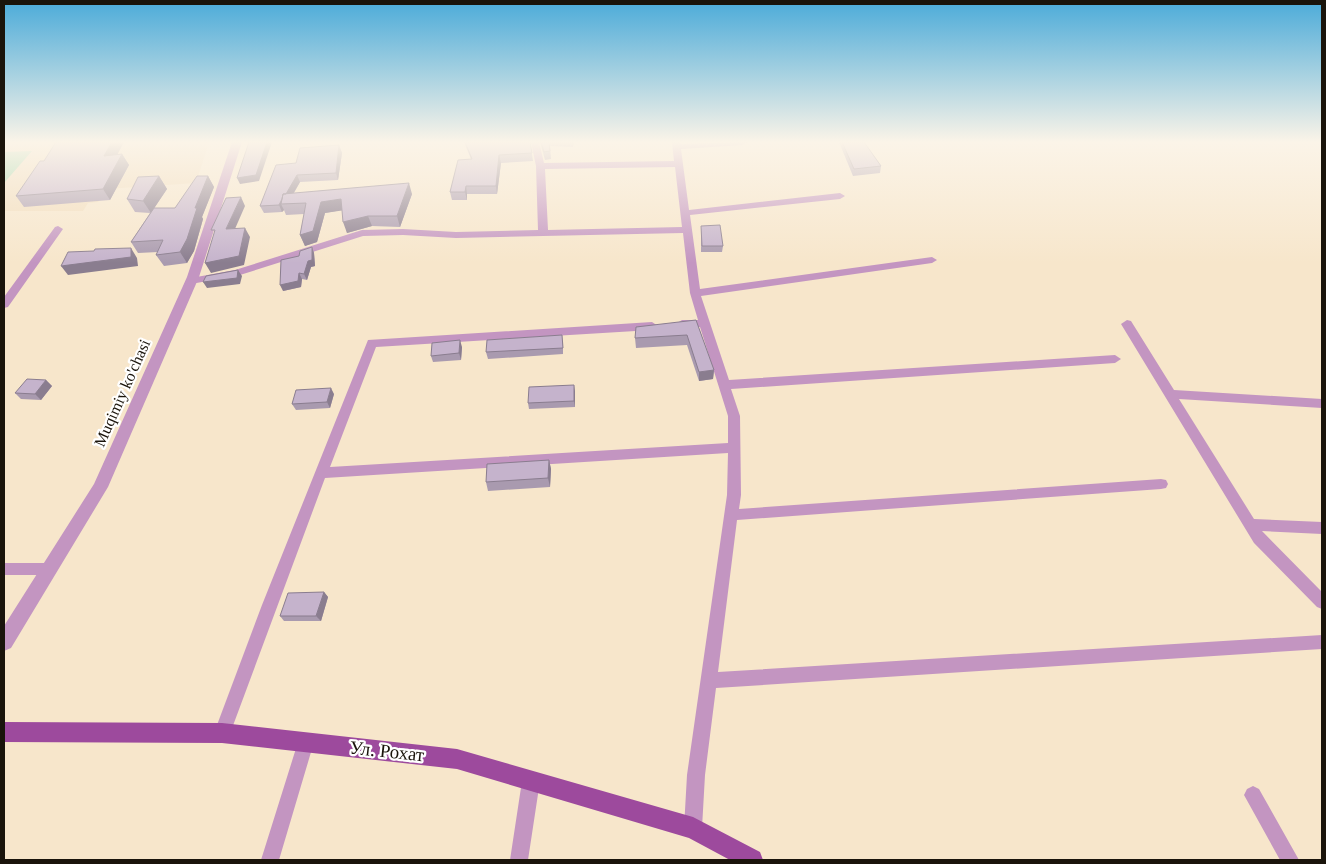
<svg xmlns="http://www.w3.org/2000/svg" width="1326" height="864" viewBox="0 0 1326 864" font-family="Georgia,serif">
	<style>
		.built { fill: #f2dcbb }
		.green { fill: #93d5a5 }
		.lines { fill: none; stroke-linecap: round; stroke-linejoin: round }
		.minor { fill: #c395c1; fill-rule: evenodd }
		.tertiary { fill: #c395c1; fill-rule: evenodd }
		.primary { fill: #9d4a9d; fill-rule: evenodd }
		.wall { fill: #a99aaf }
		.shaded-wall { fill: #8a7d8f }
		.building { fill: #c5b3cc; stroke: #8a7d8f }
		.labels { text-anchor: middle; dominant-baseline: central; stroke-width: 4.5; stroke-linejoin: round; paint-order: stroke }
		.street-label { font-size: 16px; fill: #1a140b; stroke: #fff }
		.near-street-label { font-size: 19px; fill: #1a140b; stroke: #fff }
	</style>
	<rect width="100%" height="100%" fill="#f7e6cb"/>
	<path class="built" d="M4 142H209L196 183 106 189 98 202 88 203 83 211H4Z"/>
	<path class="green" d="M32 151 4 183V152Z"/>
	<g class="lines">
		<path class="minor" d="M531 142H539L544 163 674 161 672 142H680L681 144 747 142 743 145 681 149 689 210 840 193 845 196 840 199 690 215 700 289 932 257 937 260 932 263 701 296 729 380 1115 355 1121 359 1115 363 731 389 740 416 741 495 739 509 1161 479 1166 480 1168 484 1166 488 1161 489 737 520 718 672 1322 635V649L716 688 705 775 702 828 699 834 693 837 687 834 684 828 687 775 727 495 728 453 325 478 228 739 222 741 216 739 214 733 262 605 368 340 652 322 658 326 652 330 376 347 330 467 728 443V416L700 327 682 328 676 324 682 320H698L690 293 683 233 456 238 403 235 363 236 240 275 191 284 186 281 191 278 235 270 362 230 403 229 456 232 538 230 536 166ZM675 167 682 227 548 230 545 169Z
			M58 226 63 229 8 307 4 308V297L55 227Z
			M1127 320 1131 321 1174 390 1322 399V408L1179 399 1254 519 1322 522V534L1262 531 1322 592V609L1317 607 1254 543 1121 324Z
			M4 563H49L54 564 56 569 54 574 49 575H4Z
			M306 734 312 736 314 742 279 860H261L298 742 300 736Z
			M531 772 537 775 540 781 528 860H510L522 781 525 775Z
			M1253 786 1259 789 1299 860H1280L1244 795 1247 789Z"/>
		<path class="tertiary" d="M232 142H242L199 277 108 487 11 648 4 651V626L94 484 187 277Z"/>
		<path class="primary" d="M4 722 222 723 457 749 693 817 760 852 763 860H730L689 838 457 769 222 743 4 742Z"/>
	</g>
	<path class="wall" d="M56 142H124L117 155 122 154 129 165 110 200 24 207 16 196 44 161Z
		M464 142H530L533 161 501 163 497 194H467V200H452L450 192 471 159Z
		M540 142H574L573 147 550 146 551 159 545 160Z
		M839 142H864L881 166 880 173 853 176Z
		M339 145 342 153 338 180 300 182 294 193 412 194 400 227 372 226 347 233 342 210 325 213 317 242 305 246 300 235 304 214 286 215 284 210 282 212 264 213 260 206 296 163Z
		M159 176 167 189 154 208H175L208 176 214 187 202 217 203 219 194 251 187 263 164 266 156 255 158 252 138 253 131 242 150 213 135 212 127 199Z
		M701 226 723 246 722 252H701Z
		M312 247 314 253 315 266 311 267 307 280 302 279 301 287 283 291 299 256Z
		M696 320 714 370 713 379 699 381 687 345 636 348 635 338Z
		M563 341V354L488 359 486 352Z
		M462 347 461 360 433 362 431 356Z
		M46 380 52 386 41 400 21 399 15 393Z
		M575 391V407L529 409 528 403Z
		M334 394 330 408 296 410 292 404Z
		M549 460 551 469 550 487 488 491 486 482Z
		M324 592 328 597 321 621H284L280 616Z"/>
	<path class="shaded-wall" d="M112 142H124L111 166 104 156Z
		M267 142H272L259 181 240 184 237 178Z
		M339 145 342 153 338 180 336 173Z
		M122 154 129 165 110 200 103 189Z
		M499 155 501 163 497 194 496 186Z
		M297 175 300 182 287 204H281L284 210 282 212 279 205Z
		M159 176 167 189 151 213 143 201Z
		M208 176 214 187 202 217 203 219 194 251 187 263 180 252 195 208Z
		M409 183 412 194 400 227 397 216Z
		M466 186 467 194V200L465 192Z
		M241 197 245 206 231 238 226 229Z
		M341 199 345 210 325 213 317 242 305 246 300 235 321 202Z
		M368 216 372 226 347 233 343 222Z
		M245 228 250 237 244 265 211 273 205 263Z
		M312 247 314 253 315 266 311 267 307 280 304 274Z
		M131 248 137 258 138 266 68 275 61 266Z
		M238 270 242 276 240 284 207 288 203 282Z
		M299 273 302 279 301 287 283 291 280 285Z
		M460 340 462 347 461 360 459 353Z
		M714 370 713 379 699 381V372Z
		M46 380 52 386 41 400 35 394Z
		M574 385 575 391V407L574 401Z
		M331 388 334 394 330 408 327 402Z
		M549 460 551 469 550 487 548 478Z
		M324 592 328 597 321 621 316 616Z"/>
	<path class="building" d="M56 142H112L104 156 122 154 103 189 16 196 40 161H44Z
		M249 142H267L256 175 237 178Z
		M465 142H530L532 153 499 155 496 186H466L465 192H450L458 160 472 159Z
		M541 142H549L550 151 544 152Z
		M842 142H864L881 166 854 169Z
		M339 145 336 173 297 175 286 194H283L282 199 279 205 260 206 276 165 296 163 300 148Z
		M159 176 143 201 127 199 138 177Z
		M197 176H208L195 208H197L187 239 180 252 156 255 163 240 131 242 154 208H175Z
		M409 183 397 216H368L343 222 341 199 321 202 313 231 300 235 306 203 281 204 283 194Z
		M241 197 226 229 245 228 239 256 205 263 215 230H211L226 198Z
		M720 225 723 246H702L701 226Z
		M312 247V260L308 261 304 274 299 273 298 281 280 285 281 260 299 256 300 251Z
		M131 248V257L61 266 68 252 94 251 95 249Z
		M238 270 237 278 203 282 206 276Z
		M696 320 714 370 699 372 687 335 635 338 636 327Z
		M562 335 563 348 486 352 487 340Z
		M460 340 459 353 431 356 432 343Z
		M27 379 46 380 35 394 15 393Z
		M574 385V401L528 403 529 387Z
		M331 388 327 402 292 404 296 390Z
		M549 460 548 478 486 482 487 464Z
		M324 592 316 616H280L288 593Z"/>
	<linearGradient id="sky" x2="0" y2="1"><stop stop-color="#4babd9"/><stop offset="0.54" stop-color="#fbf4e8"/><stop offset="1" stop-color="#fbf4e8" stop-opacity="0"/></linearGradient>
	<rect width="1326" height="263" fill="url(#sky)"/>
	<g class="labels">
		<g class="street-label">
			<text transform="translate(122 393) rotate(-66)">Muqimiy ko'chasi</text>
		</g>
		<g class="near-street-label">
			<text transform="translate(387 751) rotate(6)">Ул. Рохат</text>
		</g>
	</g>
	<rect width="1326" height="864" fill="none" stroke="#1a140b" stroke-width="10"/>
</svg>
